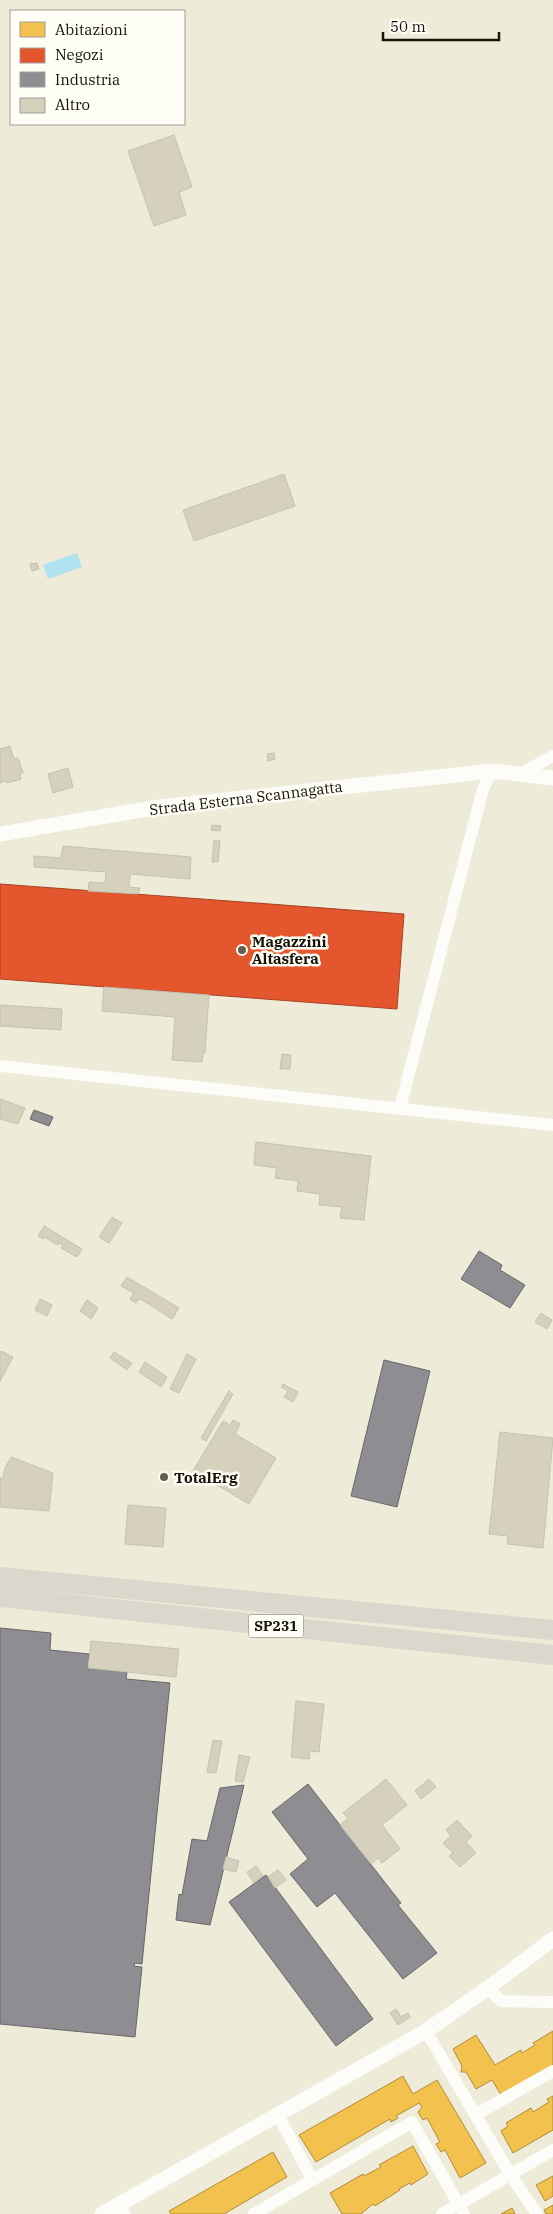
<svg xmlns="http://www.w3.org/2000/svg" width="553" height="2214" viewBox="0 0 553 2214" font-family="'IBM Plex Serif',serif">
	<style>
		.water { fill: #b0e2f0 }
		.homes { fill: #f2c14e; stroke: #b08d39 }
		.shops { fill: #e4572e; stroke: #a64322 }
		.industry { fill: #8d8d92; stroke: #696868 }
		.building { fill: #d5d1bc; stroke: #c4c2b3 }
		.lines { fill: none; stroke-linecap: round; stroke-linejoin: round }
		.minor { stroke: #fcfcf9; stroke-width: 12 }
		.tertiary { stroke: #fcfcf9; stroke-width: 15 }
		.trunk { stroke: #dad8cc; stroke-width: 20 }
		.poi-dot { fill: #625f50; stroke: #fefdf6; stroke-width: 2 }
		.labels { text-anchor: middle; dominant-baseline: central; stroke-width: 5; stroke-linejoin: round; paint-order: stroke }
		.shield { fill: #fefdf6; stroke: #5c594f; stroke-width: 1 }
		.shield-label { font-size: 14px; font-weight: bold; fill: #161307 }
		.street-label { font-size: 15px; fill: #161307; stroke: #fefdf6 }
		.poi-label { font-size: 15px; font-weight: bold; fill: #161307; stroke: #fefdf6; text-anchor: start }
	</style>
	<rect width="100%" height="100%" fill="#eeebd8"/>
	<path class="water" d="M77 553 82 567 48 579 43 565Z"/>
	<path class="homes" d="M553 2031V2065L501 2095 492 2080 476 2089 466 2072H461L462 2066 453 2049 476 2035 495 2065 521 2050 522 2053 535 2045 533 2043Z
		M403 2076 413 2094 437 2080 486 2163 460 2178 445 2150 441 2152 436 2144 440 2142 427 2118 423 2120 418 2112 422 2107 419 2103 396 2116 398 2118 391 2122 390 2119 316 2162 299 2135Z
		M553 2096V2130L513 2153 501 2131 508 2126 506 2123 531 2108 533 2112 549 2102 547 2099Z
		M413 2146 428 2174 411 2185 410 2183 399 2189 400 2190 375 2206 373 2204 361 2214H342L330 2193 363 2174 364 2176 381 2167 379 2165Z
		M273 2152 287 2177 224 2214H171L169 2211Z
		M553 2176V2196L545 2201 536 2185Z
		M553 2205V2214H546L544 2210Z
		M512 2208 515 2214H501Z"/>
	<path class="shops" d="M0 884 404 914 397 1009 0 979Z"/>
	<path class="industry" d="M34 1110 53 1117 49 1126 30 1119Z
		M479 1251 502 1265 500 1270 525 1285 510 1308 461 1279Z
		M384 1360 430 1371 397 1507 351 1496Z
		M0 1628 51 1633 50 1650 89 1654 88 1668 127 1672 126 1679 170 1683 142 1964 135 1963 134 1966 142 1967 135 2037 0 2024Z
		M308 1784 401 1903 398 1905 437 1953 403 1979 335 1893 317 1907 290 1874 308 1859 272 1812Z
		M244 1785 210 1925 176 1920 179 1894 182 1895 192 1839 207 1841 220 1788Z
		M266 1875 373 2019 336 2046 229 1902Z"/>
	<path class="building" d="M174 135 192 187 179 192 186 215 154 226 128 151Z
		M284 474 295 506 194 541 183 510Z
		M37 563 39 569 32 571 30 564Z
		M10 746 14 759 18 758 23 773 20 774 21 779 7 783 6 781 0 783V749Z
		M274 753 275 759 268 761 267 754Z
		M68 768 73 787 53 793 48 774Z
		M212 825 221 826 220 831 211 830Z
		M214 840 220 841 218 862H212Z
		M63 846 191 857 190 879 130 874 129 887 140 888 138 894 88 891 89 882 105 883 106 872 34 867V856L61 858Z
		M104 987 209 995 205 1053H203L202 1062 172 1060 175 1017 102 1011Z
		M0 1005 62 1009 61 1030 0 1026Z
		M282 1054 291 1055 290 1069H280Z
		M0 1099 25 1108 18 1124 0 1119Z
		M256 1142 371 1156 364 1220 340 1218 342 1207 319 1205 320 1194 297 1191 298 1181 275 1178 277 1168 254 1165Z
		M112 1217 122 1223 109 1243 99 1237Z
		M44 1226 82 1249 77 1257 61 1248 63 1245 59 1243 58 1245 44 1237 43 1239 38 1236Z
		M127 1277 179 1308 172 1319 142 1300 138 1299 136 1303 130 1299 134 1293 121 1286Z
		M40 1299 52 1305 47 1316 35 1310Z
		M87 1300 98 1308 91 1319 80 1311Z
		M541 1313 552 1320 547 1329 535 1322Z
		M1 1351 13 1357 0 1381V1352Z
		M114 1352 132 1363 127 1370 110 1358Z
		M187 1354 196 1359 179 1393 170 1389Z
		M145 1362 167 1377 161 1387 139 1372Z
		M283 1384 298 1392 293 1402 284 1397 288 1391 281 1387Z
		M229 1391 233 1394 206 1441 201 1438Z
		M233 1420 240 1424 235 1434 276 1458 249 1504 193 1471 223 1421 230 1425Z
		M500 1432 553 1438 543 1548 507 1544 508 1536 489 1534Z
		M11 1457 53 1473 49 1511 0 1507V1478H3L5 1468Z
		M128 1505 166 1508 163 1547 125 1544Z
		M91 1641 179 1649 176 1677 88 1668Z
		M296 1701 324 1704 319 1752 310 1751 309 1759 291 1757Z
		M213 1740 222 1741 216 1773 207 1772Z
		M239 1755 250 1757 243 1782 235 1781Z
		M386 1779 407 1805 382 1825 400 1849 382 1863 378 1858 371 1864 340 1825 348 1818 343 1813Z
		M429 1779 436 1787 421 1799 415 1791Z
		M457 1820 472 1836 466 1842 476 1853 460 1867 449 1856 453 1853 443 1843 451 1836 446 1830Z
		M226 1857 239 1861 236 1872 223 1869Z
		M256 1866 263 1876 254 1883 247 1872Z
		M278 1870 286 1880 275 1888 268 1877Z
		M396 2009 401 2017 408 2013 410 2017 398 2025 390 2013Z"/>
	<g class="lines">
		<path class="minor" d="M522 773 553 756
			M0 1066 553 1125
			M400 1108 483 789 492 771
			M488 1988 501 2001 553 2002
			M426 2031 510 2174 537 2214
			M278 2115 312 2179
			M475 2115 553 2071
			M119 2204 125 2214
			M254 2214 412 2122 464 2214
			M442 2214 553 2150"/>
		<path class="tertiary" d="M0 834 159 807 492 771 553 778
			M102 2214 426 2031 488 1988 553 1939"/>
		<path class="trunk" d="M0 1577 553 1630
			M0 1597 553 1655"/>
	</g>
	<g class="poi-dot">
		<circle cx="242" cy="950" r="5"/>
		<circle cx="164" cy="1477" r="5"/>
	</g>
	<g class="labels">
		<rect class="shield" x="248.5" y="1614.5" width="55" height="23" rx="4"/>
		<g class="shield-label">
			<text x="276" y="1626">SP231</text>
		</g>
		<g class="street-label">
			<text transform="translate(246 798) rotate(-7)">Strada Esterna Scannagatta</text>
		</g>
		<g class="poi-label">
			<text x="252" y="941">Magazzini<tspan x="252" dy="17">Altasfera</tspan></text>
			<text x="174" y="1477">TotalErg</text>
		</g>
	</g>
	<rect x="10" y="10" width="175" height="115" fill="#fefdf6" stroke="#a19f96"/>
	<rect x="20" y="22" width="25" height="15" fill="#f2c14e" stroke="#a19f96"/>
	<text x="55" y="35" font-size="15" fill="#161307">Abitazioni</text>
	<rect x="20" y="48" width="25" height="15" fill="#e4572e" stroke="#a19f96"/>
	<text x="55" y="60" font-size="15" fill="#161307">Negozi</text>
	<rect x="20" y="72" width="25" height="15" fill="#8d8d92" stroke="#a19f96"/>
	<text x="55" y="85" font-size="15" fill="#161307">Industria</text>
	<rect x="20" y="98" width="25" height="15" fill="#d5d1bc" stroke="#a19f96"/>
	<text x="55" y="110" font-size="15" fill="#161307">Altro</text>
	<path d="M383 32v8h116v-8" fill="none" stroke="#161307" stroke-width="2.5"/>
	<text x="390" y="32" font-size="15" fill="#161307" stroke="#fefdf6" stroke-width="4" paint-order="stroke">50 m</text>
</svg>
